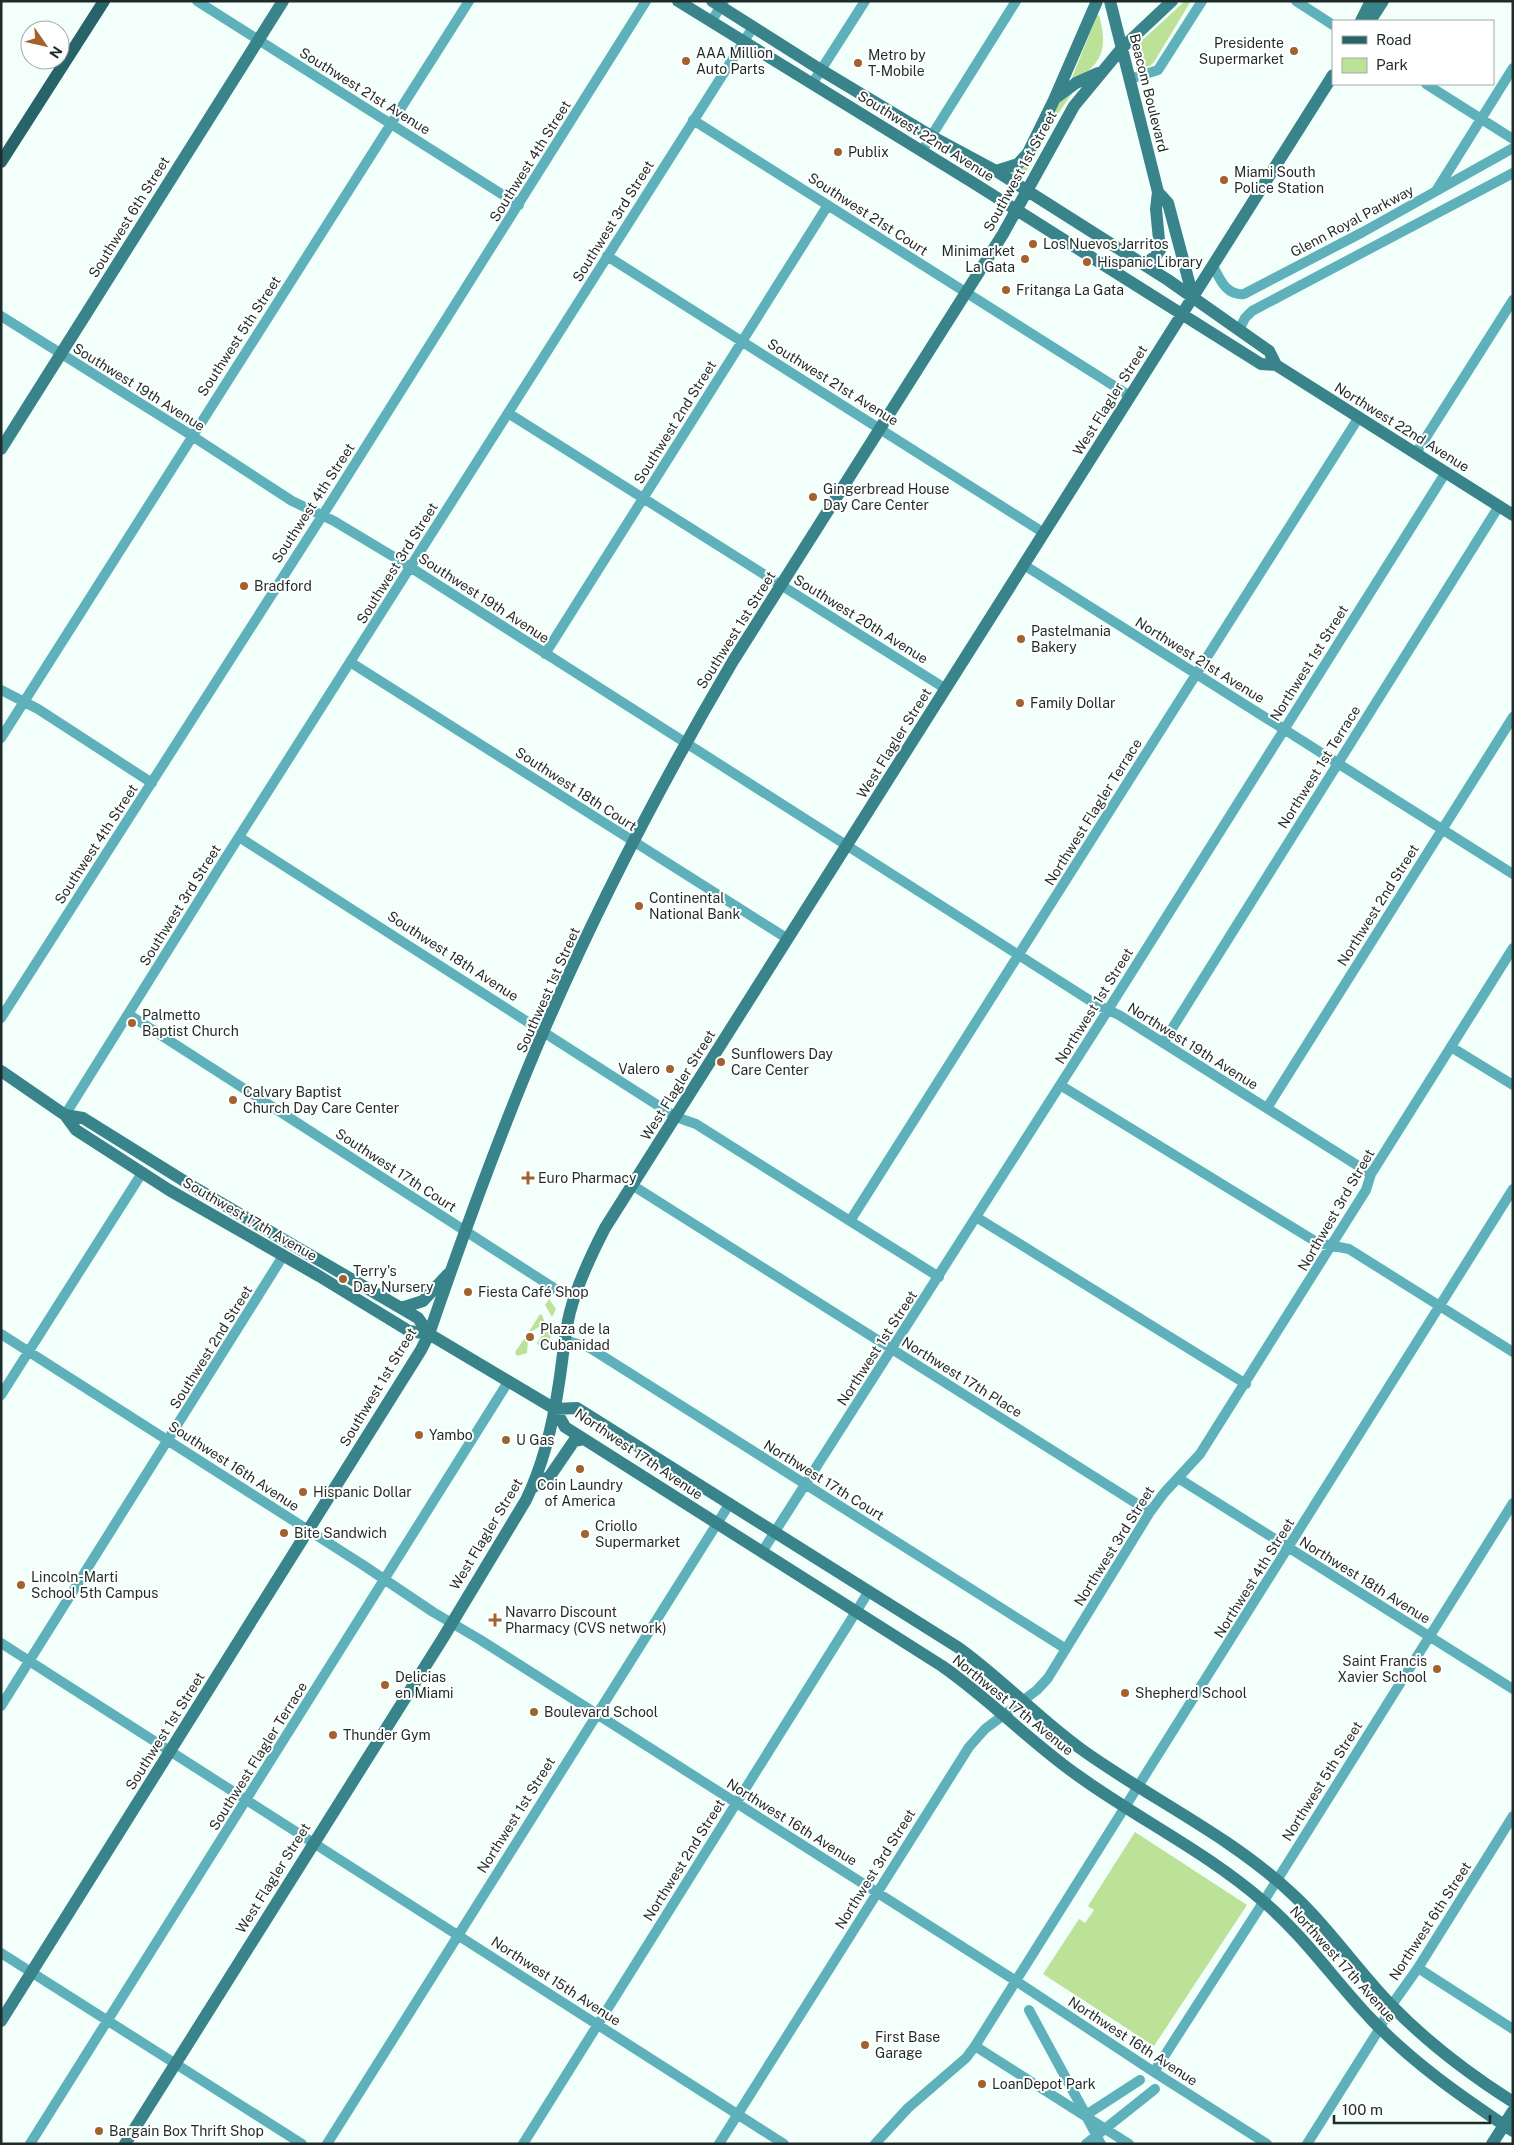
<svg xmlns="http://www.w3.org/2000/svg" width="1514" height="2145" viewBox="0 0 1514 2145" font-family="'Public Sans',sans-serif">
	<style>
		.green { fill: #bbe297 }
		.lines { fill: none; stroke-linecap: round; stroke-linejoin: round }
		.street { stroke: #5eb1ba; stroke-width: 10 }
		.secondary { stroke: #39848b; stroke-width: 12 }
		.primary { stroke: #276369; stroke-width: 12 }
		.poi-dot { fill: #a2612d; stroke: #fff; stroke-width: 2 }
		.labels { text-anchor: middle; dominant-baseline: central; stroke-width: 4; stroke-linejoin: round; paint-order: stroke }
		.poi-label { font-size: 14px; fill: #1f2b28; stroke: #fff; text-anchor: start }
		.street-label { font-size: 14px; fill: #1f2b28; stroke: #fff }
	</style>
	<rect width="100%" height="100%" fill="#f2fffb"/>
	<path class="green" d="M1185 1H1191L1154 62 1150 66 1146 67 1141 64 1137 45Z
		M1099 15C1108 47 1103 67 1071 80L1097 16Z
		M1073 92 1053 121 1022 180 1010 173 1060 102Z
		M549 1299 556 1309 552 1317 545 1305Z
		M540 1314 542 1315 545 1323 531 1332 530 1330Z
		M546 1329 552 1332 548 1345H538L537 1343Z
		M525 1338 528 1340 527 1353 517 1356 515 1352Z
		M1135 1832 1247 1905 1154 2046 1043 1974 1079 1919 1085 1923 1094 1910 1088 1906Z"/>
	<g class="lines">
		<path class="street" d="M197 1 519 205
			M1296 1 1333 25
			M711 22 724 1
			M1130 79 1158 70 1202 1
			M812 84 865 1
			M1426 84 1513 139
			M693 120 1130 396
			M922 151 1016 1
			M1436 191 1513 68
			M607 256 1044 533
			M1213 266C1220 279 1226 296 1244 294L1363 232 1513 148
			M1 316 183 430 292 501 334 521 399 560 1097 1005 1119 1015 1371 1174
			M1239 330 1245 318 1252 311 1513 173
			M508 413 946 689
			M1416 453 1513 300
			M1024 565 1513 874
			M545 654 828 205
			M350 662 788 939
			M1 690 38 709 152 783
			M1 738 469 1
			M239 837 676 1117 696 1124 939 1277
			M128 1014 557 1290 575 1297
			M1 1018 331 502 646 1
			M1163 1043 1499 506
			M1451 1047 1513 1085
			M1060 1085 1318 1243 1349 1249 1513 1352
			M1267 1108 1513 717
			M65 1115 223 862 753 27
			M632 1185 1150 1512
			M976 1217 1246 1384
			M850 1221 1359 417
			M1 1334 363 1565 433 1612 479 1639 1016 1981 1154 2072 1267 2144
			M565 1340 590 1348 1066 1649
			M1 1395 142 1173
			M1178 1478 1513 1689
			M762 1552 1101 1021 1446 472
			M1 1643 784 2144
			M1 1706 283 1256
			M1 1953 302 2144
			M1418 1968 1513 2029
			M1029 2010 1086 2115 1140 2080
			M975 2046 1129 2144
			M1154 2072 1264 1901 1513 1503
			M1086 2116 1101 2144
			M30 2144 508 1382
			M327 2144 730 1503
			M523 2144 869 1591
			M719 2144 969 1747 985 1729 1037 1690 1048 1678 1150 1512 1164 1493 1200 1454 1366 1190 1371 1174 1513 948
			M875 2144 908 2108 966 2058 975 2046 1513 1189
			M1086 2144 1155 2089
			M1307 2144 1380 2028 1391 2006 1418 1968 1513 1816"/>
		<path class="secondary" d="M678 1 972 182 1261 364 1276 365 1513 515
			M712 1 821 70 931 136 996 171 1168 280 1269 351 1276 365
			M1110 1 1158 192 1156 209 1160 250 1155 257 1143 264
			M1361 21 1371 1
			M1370 21 1383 1
			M1057 97 1076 83 1098 73
			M996 171 1018 164 1028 153 1054 100 1097 1
			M1158 192 1168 203 1193 297
			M1 449 283 1
			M1 1071 65 1115 76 1130 169 1190 319 1276 409 1331 429 1334 555 1409 577 1408 959 1648C1002 1679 1038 1718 1081 1749 1149 1798 1227 1834 1289 1891 1328 1926 1356 1969 1392 2006 1429 2044 1469 2074 1513 2102
			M65 1115 83 1118 197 1189 418 1318 429 1334
			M401 1308 423 1301 448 1274
			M555 1409 565 1427 942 1666C991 1700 1031 1743 1080 1777 1140 1820 1208 1853 1264 1902 1305 1937 1334 1980 1371 2019 1413 2063 1462 2097 1513 2131
			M532 1488 550 1476 574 1441 584 1439
			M1 2021 421 1350 429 1334C464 1232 501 1130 544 1030 599 903 663 780 733 661L1003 234 1074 106 1122 48 1172 1
			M125 2144 443 1638 526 1500C544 1463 553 1424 559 1383 563 1359 564 1336 570 1312 578 1282 591 1255 605 1228L1333 75
			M1492 2144 1513 2111"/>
		<path class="primary" d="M1 162 104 1"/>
	</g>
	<g class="poi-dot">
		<circle cx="1294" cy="51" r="5"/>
		<circle cx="686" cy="61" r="5"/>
		<circle cx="858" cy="63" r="5"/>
		<circle cx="838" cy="152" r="5"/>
		<circle cx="1224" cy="180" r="5"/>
		<circle cx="1033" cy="244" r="5"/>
		<circle cx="1025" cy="259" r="5"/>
		<circle cx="1087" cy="262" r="5"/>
		<circle cx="1006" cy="290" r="5"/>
		<circle cx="813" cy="497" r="5"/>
		<circle cx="244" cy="586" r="5"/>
		<circle cx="1021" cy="639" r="5"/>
		<circle cx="1020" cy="703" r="5"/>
		<circle cx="639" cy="906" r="5"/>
		<circle cx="132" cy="1023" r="5"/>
		<circle cx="721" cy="1062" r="5"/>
		<circle cx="670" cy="1069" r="5"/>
		<circle cx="233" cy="1100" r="5"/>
		<path d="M525.5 1170.5h5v5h5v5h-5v5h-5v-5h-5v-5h5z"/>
		<circle cx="343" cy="1279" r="5"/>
		<circle cx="468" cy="1292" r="5"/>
		<circle cx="530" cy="1337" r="5"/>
		<circle cx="419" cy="1435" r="5"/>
		<circle cx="506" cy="1440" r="5"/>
		<circle cx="580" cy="1469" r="5"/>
		<circle cx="303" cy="1492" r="5"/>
		<circle cx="284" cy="1533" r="5"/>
		<circle cx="585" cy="1534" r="5"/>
		<circle cx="21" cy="1585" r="5"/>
		<path d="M492.5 1612.5h5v5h5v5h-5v5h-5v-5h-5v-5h5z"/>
		<circle cx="1437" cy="1669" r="5"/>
		<circle cx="385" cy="1685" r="5"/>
		<circle cx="1125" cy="1693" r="5"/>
		<circle cx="534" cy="1712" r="5"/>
		<circle cx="333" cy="1735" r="5"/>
		<circle cx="865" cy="2045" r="5"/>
		<circle cx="982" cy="2084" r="5"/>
		<circle cx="99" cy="2131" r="5"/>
	</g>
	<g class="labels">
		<g class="poi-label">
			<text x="1284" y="43" text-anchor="end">Presidente<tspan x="1284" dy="16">Supermarket</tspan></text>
			<text x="696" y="53">AAA Million<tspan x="696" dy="16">Auto Parts</tspan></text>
			<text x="868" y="55">Metro by<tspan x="868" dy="16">T-Mobile</tspan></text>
			<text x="848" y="152">Publix</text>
			<text x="1234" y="172">Miami South<tspan x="1234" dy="16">Police Station</tspan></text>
			<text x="1043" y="244">Los Nuevos Jarritos</text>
			<text x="1015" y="251" text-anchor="end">Minimarket<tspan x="1015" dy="16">La Gata</tspan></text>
			<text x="1097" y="262">Hispanic Library</text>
			<text x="1016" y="290">Fritanga La Gata</text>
			<text x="823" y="489">Gingerbread House<tspan x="823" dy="16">Day Care Center</tspan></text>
			<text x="254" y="586">Bradford</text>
			<text x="1031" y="631">Pastelmania<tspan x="1031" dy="16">Bakery</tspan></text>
			<text x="1030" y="703">Family Dollar</text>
			<text x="649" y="898">Continental<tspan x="649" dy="16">National Bank</tspan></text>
			<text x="142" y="1015">Palmetto<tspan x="142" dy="16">Baptist Church</tspan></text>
			<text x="731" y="1054">Sunflowers Day<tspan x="731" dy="16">Care Center</tspan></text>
			<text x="660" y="1069" text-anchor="end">Valero</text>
			<text x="243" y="1092">Calvary Baptist<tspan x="243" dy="16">Church Day Care Center</tspan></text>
			<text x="538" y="1178">Euro Pharmacy</text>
			<text x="353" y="1271">Terry's<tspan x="353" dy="16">Day Nursery</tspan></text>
			<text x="478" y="1292">Fiesta Café Shop</text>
			<text x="540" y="1329">Plaza de la<tspan x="540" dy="16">Cubanidad</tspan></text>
			<text x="429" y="1435">Yambo</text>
			<text x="516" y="1440">U Gas</text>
			<text x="580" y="1485" text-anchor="middle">Coin Laundry<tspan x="580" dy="16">of America</tspan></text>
			<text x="313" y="1492">Hispanic Dollar</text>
			<text x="595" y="1526">Criollo<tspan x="595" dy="16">Supermarket</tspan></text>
			<text x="294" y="1533">Bite Sandwich</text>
			<text x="31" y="1577">Lincoln-Marti<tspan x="31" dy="16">School 5th Campus</tspan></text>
			<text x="505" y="1612">Navarro Discount<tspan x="505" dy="16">Pharmacy (CVS network)</tspan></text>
			<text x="1427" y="1661" text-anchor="end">Saint Francis<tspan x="1427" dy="16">Xavier School</tspan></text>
			<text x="395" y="1677">Delicias<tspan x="395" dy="16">en Miami</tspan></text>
			<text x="1135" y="1693">Shepherd School</text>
			<text x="544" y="1712">Boulevard School</text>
			<text x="343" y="1735">Thunder Gym</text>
			<text x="875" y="2037">First Base<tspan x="875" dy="16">Garage</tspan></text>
			<text x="992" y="2084">LoanDepot Park</text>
			<text x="109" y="2131">Bargain Box Thrift Shop</text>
		</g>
		<g class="street-label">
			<text transform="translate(365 91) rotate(32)">Southwest 21st Avenue</text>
			<text transform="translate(1149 93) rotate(76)">Beacom Boulevard</text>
			<text transform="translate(926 136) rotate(32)">Southwest 22nd Avenue</text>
			<text transform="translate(530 161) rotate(-58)">Southwest 4th Street</text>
			<text transform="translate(1020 171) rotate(-61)">Southwest 1st Street</text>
			<text transform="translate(868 214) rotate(33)">Southwest 21st Court</text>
			<text transform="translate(129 217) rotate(-58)">Southwest 6th Street</text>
			<text transform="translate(613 221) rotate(-58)">Southwest 3rd Street</text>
			<text transform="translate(1352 221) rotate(-28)">Glenn Royal Parkway</text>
			<text transform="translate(239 336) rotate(-57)">Southwest 5th Street</text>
			<text transform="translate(833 382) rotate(32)">Southwest 21st Avenue</text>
			<text transform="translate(139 387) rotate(32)">Southwest 19th Avenue</text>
			<text transform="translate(1110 400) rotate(-58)">West Flagler Street</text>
			<text transform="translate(675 422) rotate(-58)">Southwest 2nd Street</text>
			<text transform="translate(1402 427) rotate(32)">Northwest 22nd Avenue</text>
			<text transform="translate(313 503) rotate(-57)">Southwest 4th Street</text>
			<text transform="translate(397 563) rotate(-58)">Southwest 3rd Street</text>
			<text transform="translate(484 598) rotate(33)">Southwest 19th Avenue</text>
			<text transform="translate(861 619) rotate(32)">Southwest 20th Avenue</text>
			<text transform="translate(736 630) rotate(-58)">Southwest 1st Street</text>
			<text transform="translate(1200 660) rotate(32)">Northwest 21st Avenue</text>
			<text transform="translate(1309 663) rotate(-58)">Northwest 1st Street</text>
			<text transform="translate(894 743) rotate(-58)">West Flagler Street</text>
			<text transform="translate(1319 767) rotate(-58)">Northwest 1st Terrace</text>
			<text transform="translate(576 789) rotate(33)">Southwest 18th Court</text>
			<text transform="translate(1093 812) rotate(-58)">Northwest Flagler Terrace</text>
			<text transform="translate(96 844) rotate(-57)">Southwest 4th Street</text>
			<text transform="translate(180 905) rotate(-58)">Southwest 3rd Street</text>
			<text transform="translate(1378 905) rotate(-58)">Northwest 2nd Street</text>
			<text transform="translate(453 956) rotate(33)">Southwest 18th Avenue</text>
			<text transform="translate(548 990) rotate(-66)">Southwest 1st Street</text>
			<text transform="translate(1094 1006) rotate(-58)">Northwest 1st Street</text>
			<text transform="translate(1193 1046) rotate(32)">Northwest 19th Avenue</text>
			<text transform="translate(678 1085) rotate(-58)">West Flagler Street</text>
			<text transform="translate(396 1170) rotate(33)">Southwest 17th Court</text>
			<text transform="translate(1336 1210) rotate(-60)">Northwest 3rd Street</text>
			<text transform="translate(250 1219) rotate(30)">Southwest 17th Avenue</text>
			<text transform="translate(211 1347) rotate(-58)">Southwest 2nd Street</text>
			<text transform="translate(877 1348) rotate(-57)">Northwest 1st Street</text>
			<text transform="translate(962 1377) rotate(32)">Northwest 17th Place</text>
			<text transform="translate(378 1387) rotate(-59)">Southwest 1st Street</text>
			<text transform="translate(639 1454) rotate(34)">Northwest 17th Avenue</text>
			<text transform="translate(234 1466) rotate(33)">Southwest 16th Avenue</text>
			<text transform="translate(824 1480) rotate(32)">Northwest 17th Court</text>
			<text transform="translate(486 1534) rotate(-59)">West Flagler Street</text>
			<text transform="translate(1114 1546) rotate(-58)">Northwest 3rd Street</text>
			<text transform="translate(1254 1578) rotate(-58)">Northwest 4th Street</text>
			<text transform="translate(1365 1580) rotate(32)">Northwest 18th Avenue</text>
			<text transform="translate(1013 1705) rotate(39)">Northwest 17th Avenue</text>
			<text transform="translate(165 1731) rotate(-58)">Southwest 1st Street</text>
			<text transform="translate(258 1756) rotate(-58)">Southwest Flagler Terrace</text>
			<text transform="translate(1322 1781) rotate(-58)">Northwest 5th Street</text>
			<text transform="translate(516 1815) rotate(-58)">Northwest 1st Street</text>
			<text transform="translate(792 1822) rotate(32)">Northwest 16th Avenue</text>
			<text transform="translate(684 1860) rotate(-58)">Northwest 2nd Street</text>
			<text transform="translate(875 1869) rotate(-58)">Northwest 3rd Street</text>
			<text transform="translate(273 1878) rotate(-58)">West Flagler Street</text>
			<text transform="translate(1430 1921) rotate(-57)">Northwest 6th Street</text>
			<text transform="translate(1343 1964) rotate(48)">Northwest 17th Avenue</text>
			<text transform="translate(556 1981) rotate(33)">Northwest 15th Avenue</text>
			<text transform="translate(1133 2041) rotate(33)">Northwest 16th Avenue</text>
		</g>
	</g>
	<rect width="1514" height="2145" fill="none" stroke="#1f2b28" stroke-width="5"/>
	<rect x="1332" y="20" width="162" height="65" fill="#ffffff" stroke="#a5aaa9"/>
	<rect x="1342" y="36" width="25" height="8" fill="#276369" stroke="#a5aaa9"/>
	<text x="1376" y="45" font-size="15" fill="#1f2b28">Road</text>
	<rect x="1342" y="58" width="25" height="15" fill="#bbe297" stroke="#a5aaa9"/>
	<text x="1376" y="70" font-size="15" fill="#1f2b28">Park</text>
	<g transform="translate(45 45) rotate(124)"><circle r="24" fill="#ffffff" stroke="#a5aaa9"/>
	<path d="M0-4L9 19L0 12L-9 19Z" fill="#a2612d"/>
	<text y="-8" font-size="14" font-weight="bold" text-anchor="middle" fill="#1f2b28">N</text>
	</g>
	<path d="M1334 2115v8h156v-8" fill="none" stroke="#1f2b28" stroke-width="2.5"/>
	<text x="1342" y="2115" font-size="15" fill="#1f2b28" stroke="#ffffff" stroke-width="4" paint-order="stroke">100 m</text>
</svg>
